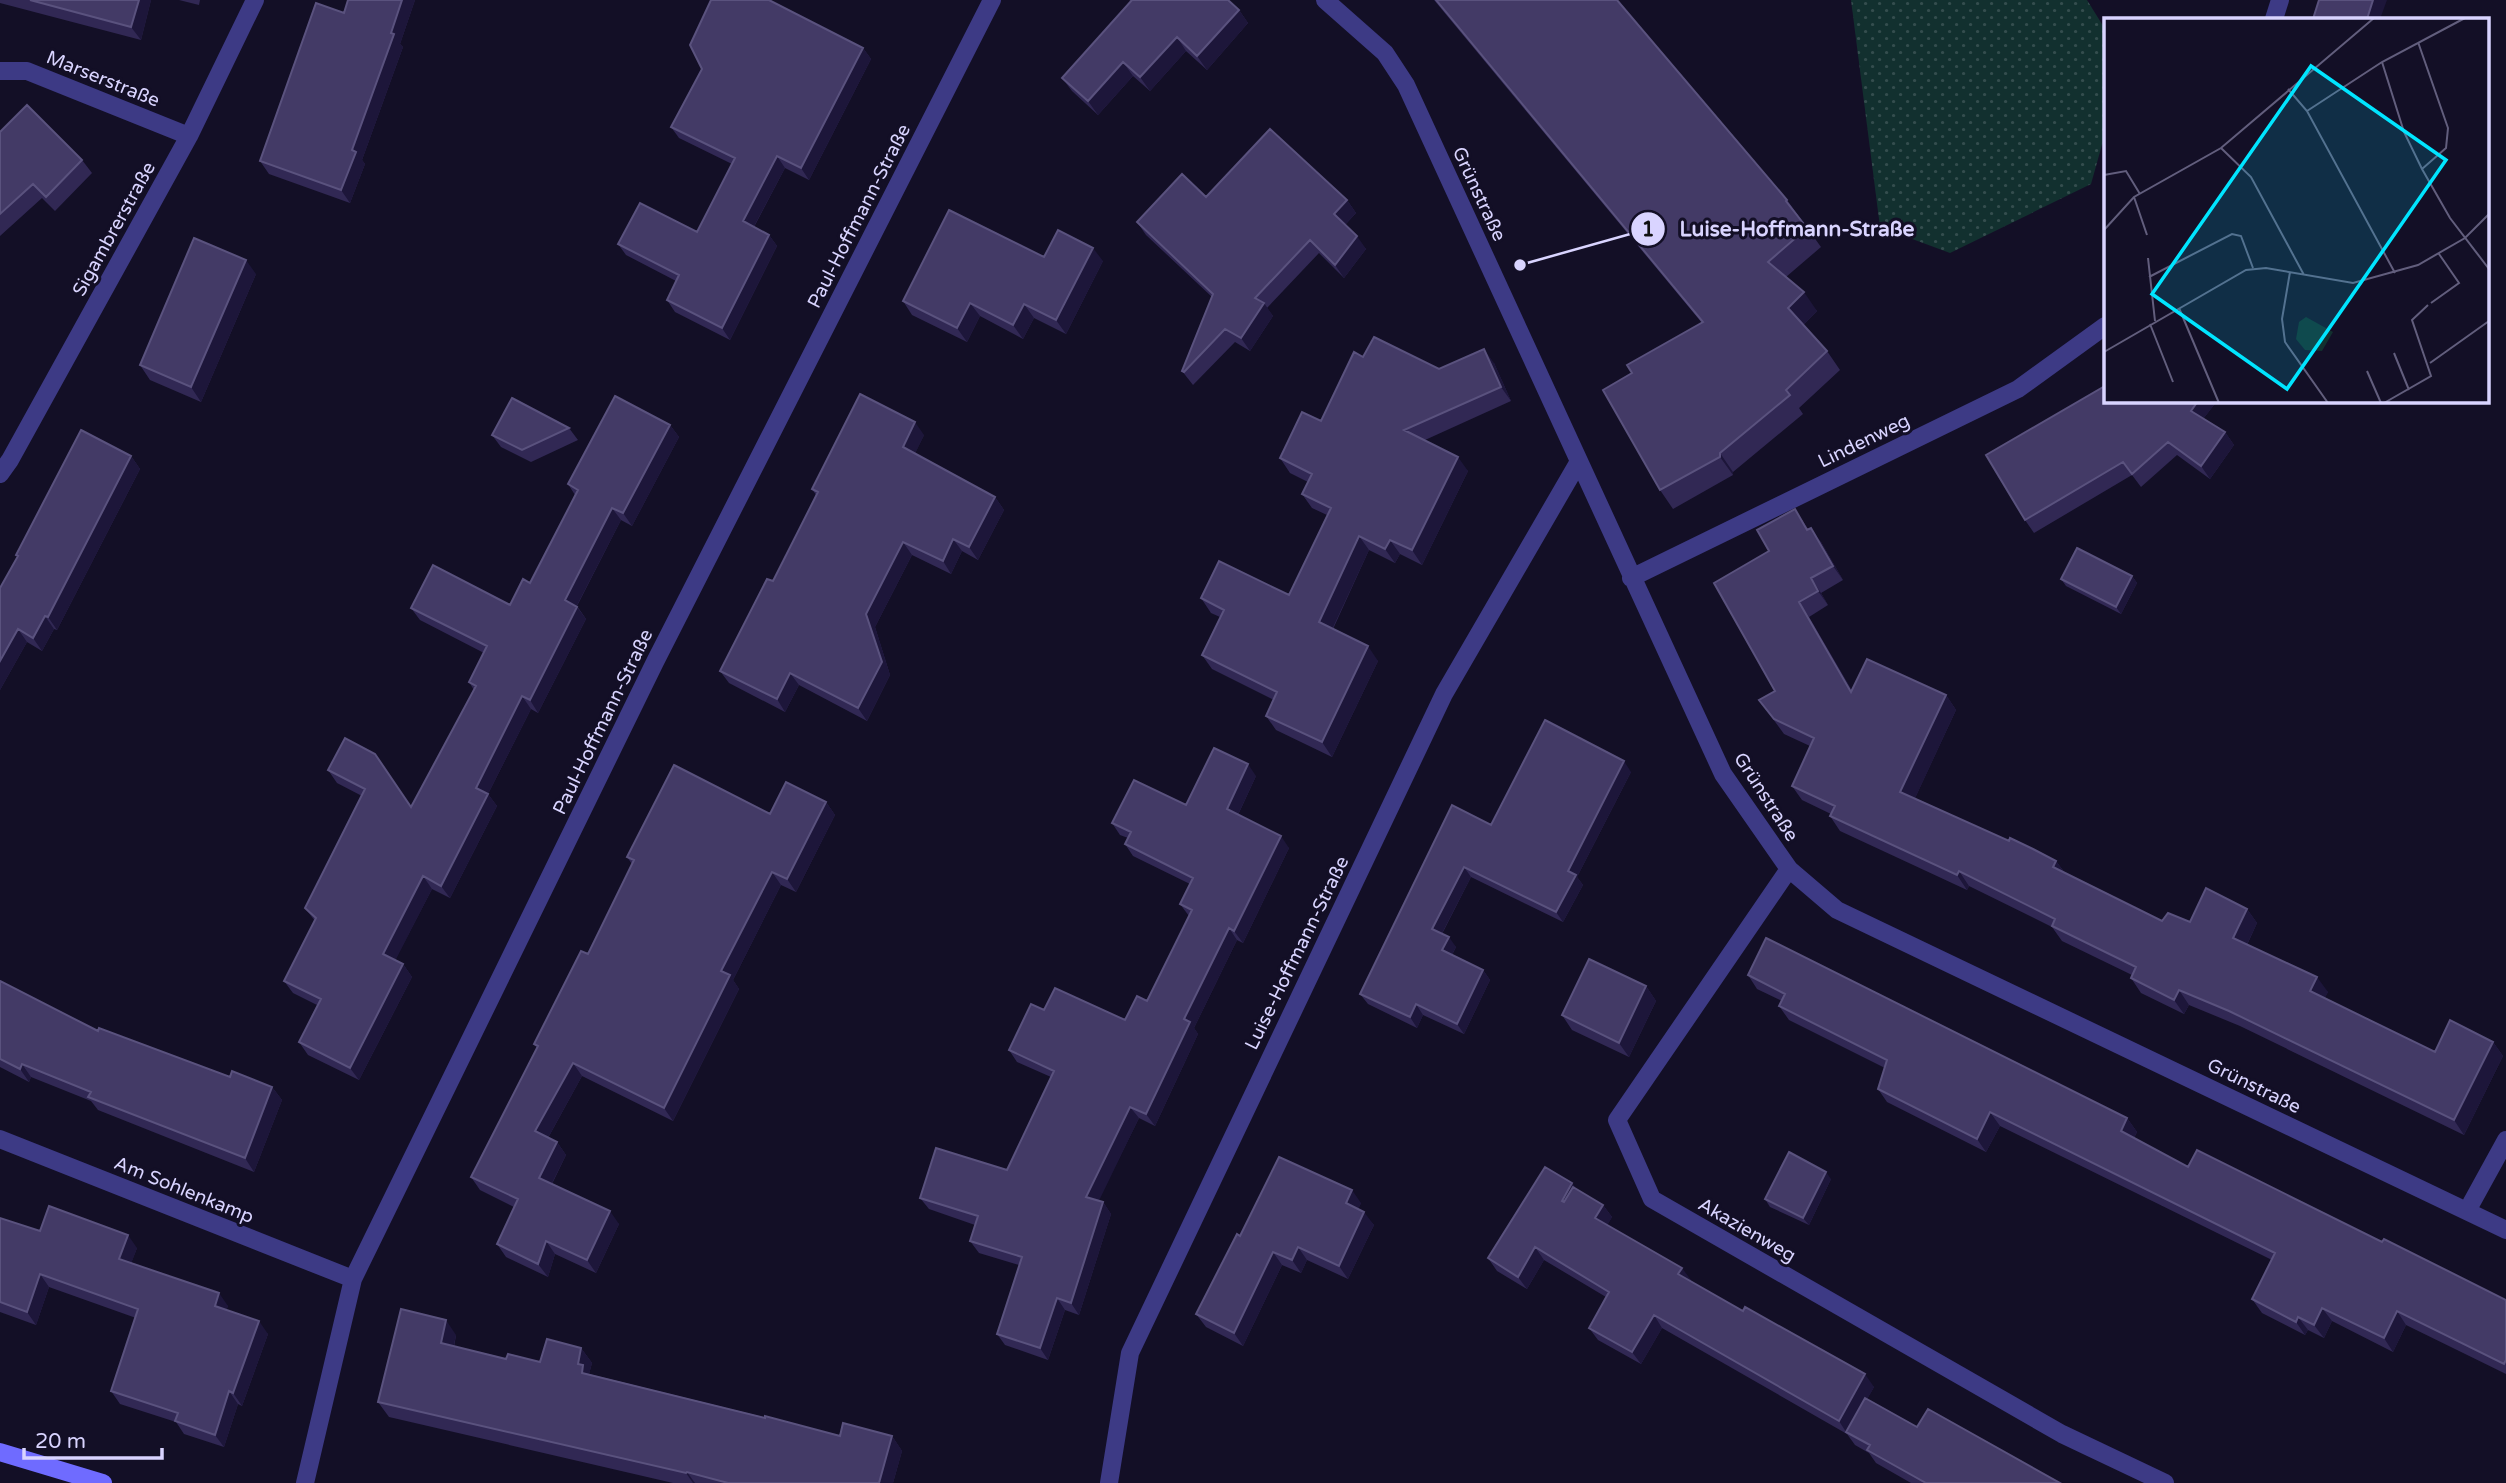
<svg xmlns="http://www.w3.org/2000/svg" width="2506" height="1483" viewBox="0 0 2506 1483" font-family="'Varela Round',sans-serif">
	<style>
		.grass { fill: url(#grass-dots) }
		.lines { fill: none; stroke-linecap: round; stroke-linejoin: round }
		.street { stroke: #3d3a85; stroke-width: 18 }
		.secondary { stroke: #6f6bff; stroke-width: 18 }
		.wall { fill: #312854 }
		.shaded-wall { fill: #1d163a }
		.building { fill: #433a66; stroke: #5a527e; stroke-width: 2 }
		.labels { text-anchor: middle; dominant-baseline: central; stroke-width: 6; stroke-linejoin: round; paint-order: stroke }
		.street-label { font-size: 19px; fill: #d9d4ff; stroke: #130f26 }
		.inset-road { fill: none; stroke: #625e7d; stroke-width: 2 }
		.view { fill: #00e5ff; fill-opacity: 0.15; stroke: #00e5ff; stroke-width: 3.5 }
		.inset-edge { fill: none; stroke: #d9d4ff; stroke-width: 3.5 }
		.leader { fill: none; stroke: #d9d4ff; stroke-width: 2.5 }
		.callout-dot { fill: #d9d4ff; stroke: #130f26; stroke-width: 2.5 }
		.mark-label { font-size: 21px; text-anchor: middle; font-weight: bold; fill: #111 }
		.callout-label { font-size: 21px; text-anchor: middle; font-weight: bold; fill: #d9d4ff; stroke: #130f26; stroke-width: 6; stroke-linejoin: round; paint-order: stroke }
	</style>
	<defs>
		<pattern id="grass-dots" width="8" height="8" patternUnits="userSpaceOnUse" patternTransform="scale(1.75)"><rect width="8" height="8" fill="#12302f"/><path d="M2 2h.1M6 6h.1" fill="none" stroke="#344d4e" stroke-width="1.8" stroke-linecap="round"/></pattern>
	</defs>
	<rect width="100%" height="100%" fill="#130f26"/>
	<path class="grass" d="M1851 0H2087L2105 29V134L2091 184 1950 253 1880 227Z"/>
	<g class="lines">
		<path class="street" d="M1325 0 1385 53 1406 85 1723 774 1789 869 1837 910 2506 1230
			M2274 19 2280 0
			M0 71H27L189 136
			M0 474 10 460 189 136 255 0
			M1631 578 2018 389 2105 326
			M1789 869 1617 1120 1652 1199 2062 1434 2165 1483
			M0 1139 353 1279
			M2467 1211 2506 1140
			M305 1483 353 1279 655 662 992 0
			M1109 1483 1130 1353 1444 694 1578 463"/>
		<path class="secondary" d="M0 1452 103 1483"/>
	</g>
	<path class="wall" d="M0 0H151L141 40 0 3Z
		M179 0H200L199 5Z
		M348 0H415L400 44 403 47 362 160 365 164 350 203 269 174 260 161 344 13Z
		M1129 0H1228L1239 10 1248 23 1207 70 1186 51 1150 91 1133 76 1098 115 1072 91 1062 78 1131 1Z
		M1434 0H1617L1787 200 1821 247 1786 277 1817 311 1803 325 1827 351 1840 370 1799 408 1803 414 1733 472V475L1673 509 1660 490 1632 373 1702 323Z
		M863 48 871 59 809 180 785 168 754 227 769 235 777 246 730 340 675 312 667 300 676 281 626 255 618 244 697 232 732 164 679 138 671 127Z
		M0 132 82 160 92 173 55 211 42 198 0 236Z
		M1206 197 1347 200 1356 213 1345 225 1366 249 1344 278 1319 253 1267 308 1273 316 1250 351 1235 342 1193 385 1182 371 1212 297 1146 235 1137 222Z
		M1044 257 1103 261 1066 334 1034 318 1023 339 980 316 967 342 912 315 903 301Z
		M256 274 201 402 150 380 140 365Z
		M1363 357 1439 369 1494 363 1511 401 1425 440 1468 471 1422 565 1400 554 1395 563 1369 550 1333 629 1378 661 1332 757 1276 730 1266 716 1274 700 1212 669 1202 655 1220 617 1211 613 1201 598 1289 595 1327 515 1312 508 1302 494 1308 482 1290 473 1280 458 1321 421Z
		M2217 401 2203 419 2225 432 2234 445 2210 479 2177 455 2141 487 2132 475 2034 533 2025 520Z
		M670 425 679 437 632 526 621 520 577 606 586 619 538 713 531 709 488 794 497 806 450 898 432 889 395 960 403 964 412 977 359 1080 308 1055 299 1042 317 1005 293 993 284 981 315 921 305 908 362 796 337 783 328 770 411 807 474 690 469 682 484 653 420 620 411 608 510 605 530 583 575 495 568 484Z
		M569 428 578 440 531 462 501 447 492 435Z
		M924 435 915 453 995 497 1004 510 978 560 962 551 951 574 912 555 875 627 890 675 867 721 799 685 785 712 729 683 720 671 773 581 816 495 812 489Z
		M131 456 140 469 57 630 54 629 42 651 27 642 0 690V588L17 557 16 555Z
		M1795 509 1808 529 1821 542 1843 580 1821 593 1828 605 1809 617 1852 691 1946 695 1956 710 1915 798 2009 841 2056 861 2065 873 2162 921 2190 922 2247 909 2257 923 2247 945 2328 992 2324 998 2435 1052 2493 1042 2503 1056 2464 1135 2240 1026 2189 1005 2184 1014 2141 993 2131 978 2132 975 2062 941 2052 927 1969 886 1967 890 1840 831 1830 816 1831 814 1802 800 1792 786 1810 746 1784 734 1759 700 1775 691 1769 551Z
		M2132 576 2137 583 2121 614 2066 586 2061 579Z
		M1631 772 1577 877 1583 885 1563 922 1471 877 1442 934 1456 947 1452 955 1483 970 1490 980 1464 1034 1423 1015 1417 1028 1368 1004 1360 994 1491 825Z
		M1256 776 1238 815 1289 848 1243 943 1237 940 1194 1028 1198 1034 1155 1126 1139 1118 1098 1201 1103 1202 1111 1214 1079 1315 1065 1310 1048 1360 1005 1345 997 1334 1019 1265 979 1253 970 1241 975 1225 929 1209 920 1198 1007 1170 1051 1077 1017 1062 1009 1050 1044 1010 1125 1020 1147 1001 1189 916 1180 904 1190 884 1133 856 1125 844 1128 838 1120 835 1112 823 1186 805Z
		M826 802 835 815 796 892 781 885 733 980 739 989 673 1121 582 1076 548 1138 557 1142 566 1155 552 1184 619 1224 596 1273 555 1254 548 1277 506 1257 497 1244 514 1207 480 1190 471 1177 537 1048 534 1044 588 954 632 864 627 857 770 814Z
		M1748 975 2127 1118 2137 1132 2134 1138 2188 1167 2382 1242 2506 1300V1374L2406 1325 2393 1352 2332 1321 2324 1338 2308 1330 2305 1335 2262 1313 2252 1299 2272 1260 2000 1126 1986 1152 1887 1102 1878 1089 1885 1068 1789 1020 1779 1006 1782 1001 1757 989Z
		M0 981 98 1031 230 1077 272 1087 282 1100 254 1172 98 1110 91 1101 31 1077 29 1082 0 1067Z
		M1646 986 1656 1001 1629 1057 1572 1030 1562 1015Z
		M1831 1179 1809 1225 1770 1207 1765 1199Z
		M1572 1183 1576 1189 1603 1205 1612 1217 1607 1225 1691 1280 1690 1281 1874 1387 1867 1399 1917 1427 2060 1483H1911L1876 1463 1869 1453 1855 1445 1847 1434 1662 1328 1641 1364 1598 1340 1589 1328 1606 1297 1544 1260 1527 1289 1497 1271 1488 1258Z
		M1361 1203 1358 1209 1374 1225 1348 1279 1307 1260 1301 1273 1282 1265 1243 1346 1206 1327 1196 1314 1240 1236Z
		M0 1218 40 1231 137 1248 131 1263 228 1306 226 1310 268 1334 242 1406 238 1404 224 1447 184 1434 176 1422 120 1404 111 1391 136 1318 49 1287 36 1325 0 1312Z
		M456 1335 454 1347 506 1359 540 1362 581 1348 592 1363 589 1374 840 1436H892L902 1451 893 1483H673L389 1417 378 1402Z"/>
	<path class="shaded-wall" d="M139 0H151L141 40 131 27Z
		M402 0H415L400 44 403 47 362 160 365 164 350 203 341 190 352 150Z
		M2373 0H2387L2380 19H2367Z
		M1239 10 1248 23 1207 70 1197 56Z
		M1177 37 1186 51 1150 91 1140 77Z
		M863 48 871 59 809 180 801 168Z
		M1123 62 1133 76 1098 115 1088 101Z
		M777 156 785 168 751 232 743 221Z
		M1347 200 1356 213 1343 227 1334 214Z
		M769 235 777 246 730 340 722 328Z
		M1357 236 1366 249 1344 278 1335 265Z
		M1093 248 1103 261 1066 334 1056 320Z
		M246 260 256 274 201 402 191 387Z
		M1804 292 1817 311 1801 327 1788 308Z
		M970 303 980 316 967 342 957 328Z
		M1264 303 1273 316 1250 351 1241 338Z
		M1024 304 1034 318 1023 339 1013 325Z
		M1484 349 1494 363 1511 401 1501 387Z
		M2198 401H2217L2200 423 2191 411Z
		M915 422 924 435 912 460 903 447Z
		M670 425 679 437 632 526 623 513Z
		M2225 432 2234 445 2210 479 2201 466Z
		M1720 453 1733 472V475L1720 457Z
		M131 456 140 469 57 630 48 617Z
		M1458 457 1468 471 1422 565 1412 550Z
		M995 497 1004 510 978 560 969 547Z
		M612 508 621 520 573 613 565 600Z
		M1811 528 1821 542 1843 580 1833 566Z
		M1359 536 1369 550 1329 636 1319 622Z
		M953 539 962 551 951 574 943 561Z
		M1390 540 1400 554 1395 563 1385 549Z
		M903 542 912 555 875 627 890 675 867 721 858 708 866 614Z
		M2132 576 2137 583 2121 614 2116 607Z
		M1811 578 1821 593 1828 605 1818 591Z
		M1799 602 1809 617 1862 707 1851 692Z
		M577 607 586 619 538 713 530 700Z
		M45 616 54 629 42 651 33 638Z
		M18 629 27 642 0 690V661Z
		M1368 646 1378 661 1332 757 1322 742Z
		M790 673 799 685 785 712 777 699Z
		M1946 695 1956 710 1911 807 1900 792Z
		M522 696 531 709 488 794 497 806 450 898 441 886 476 788Z
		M1624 761 1631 772 1577 877 1583 885 1563 922 1556 912 1568 871Z
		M1248 764 1256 776 1235 821 1227 809Z
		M826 802 835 815 796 892 787 879Z
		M1281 836 1289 848 1243 943 1234 931Z
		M2056 861 2067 876 2053 867Z
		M1464 867 1471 877 1439 939 1432 929Z
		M1959 871 1969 886 1967 890 1957 875Z
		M772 872 781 885 733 980 739 989 673 1121 664 1108 721 971Z
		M423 876 432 889 392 967 383 954Z
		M2247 909 2257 923 2243 953 2233 938Z
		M1229 928 1237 940 1194 1028 1198 1034 1155 1126 1146 1114 1184 1019Z
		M1449 937 1456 947 1449 960 1442 950Z
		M403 964 412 977 359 1080 350 1068Z
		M1483 970 1490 980 1464 1034 1457 1024Z
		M2317 977 2328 992 2321 1006 2310 991Z
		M1646 986 1656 1001 1629 1057 1619 1043Z
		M2179 990 2189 1005 2184 1014 2174 1000Z
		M1416 1004 1423 1015 1417 1028 1410 1017Z
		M2493 1042 2503 1056 2464 1135 2454 1120Z
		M573 1063 582 1076 544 1145 535 1131Z
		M22 1064 31 1077 29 1082 20 1069Z
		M272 1087 282 1100 254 1172 245 1158Z
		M1130 1107 1139 1118 1095 1209 1086 1197Z
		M1990 1112 2000 1126 1986 1152 1977 1139Z
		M2127 1118 2137 1132 2130 1145 2121 1131Z
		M557 1142 566 1155 548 1191 539 1178Z
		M1826 1172 1831 1179 1809 1225 1803 1218Z
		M1572 1183 1581 1196 1571 1213 1562 1201Z
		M1352 1190 1361 1203 1355 1216 1346 1203Z
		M1103 1202 1111 1214 1079 1315 1071 1303Z
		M1603 1205 1612 1217 1604 1231 1595 1218Z
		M610 1211 619 1224 596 1273 587 1260Z
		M1364 1212 1374 1225 1348 1279 1339 1266Z
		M128 1235 137 1248 128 1272 119 1259Z
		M546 1241 555 1254 548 1277 538 1264Z
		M1298 1247 1307 1260 1301 1273 1292 1260Z
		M1535 1247 1544 1260 1527 1289 1518 1277Z
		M1273 1252 1282 1265 1243 1346 1234 1333Z
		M1682 1268 1691 1280 1687 1287 1678 1274Z
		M40 1274 49 1287 36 1325 27 1312Z
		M219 1293 228 1306 224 1318 215 1306Z
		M1057 1298 1065 1310 1048 1360 1040 1348Z
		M2322 1308 2332 1321 2324 1338 2314 1325Z
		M2397 1311 2406 1325 2393 1352 2384 1338Z
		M1654 1315 1662 1328 1641 1364 1632 1352Z
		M2298 1317 2308 1330 2305 1335 2296 1322Z
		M446 1320 456 1335 451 1358 441 1343Z
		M259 1321 268 1334 242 1406 233 1393Z
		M581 1348 592 1363 589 1374 582 1373 578 1364Z
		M1865 1374 1874 1387 1848 1433 1846 1432 1839 1421Z
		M229 1391 238 1404 224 1447 215 1435Z
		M892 1436 902 1451 893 1483H879Z
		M687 1472 695 1483H693L686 1473Z"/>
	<path class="building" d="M30 0H139L131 27Z
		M348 0H402L391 33 394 34 352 150 356 152 341 190 260 161 316 3 344 13Z
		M711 0H769L863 48 801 168 777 156 743 221 769 235 722 328 667 300 679 275 618 244 640 203 697 232 735 158 671 127 702 69 690 45Z
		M1132 0H1228L1239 10 1197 56 1177 37 1140 77 1123 62 1088 101 1062 78Z
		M1436 0H1617L1787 200 1786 201 1807 228 1768 262 1804 292 1788 308 1827 351 1786 390 1790 395 1720 453V457L1660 490 1603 390 1632 373 1627 365 1703 322Z
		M2319 0H2373L2367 19H2313Z
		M27 105 82 160 46 197 33 184 0 214V132Z
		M1270 129 1347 200 1334 214 1357 236 1335 265 1310 240 1255 298 1264 303 1241 338 1225 329 1184 372 1182 371 1213 294 1137 222 1182 174 1206 197Z
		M949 210 1044 257 1058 230 1093 248 1056 320 1024 304 1013 325 970 303 957 328 903 301Z
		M194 238 246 260 191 387 140 365Z
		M1374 337 1439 369 1484 349 1501 387 1404 430 1458 457 1412 550 1390 540 1385 549 1359 536 1319 622 1368 646 1322 742 1266 716 1277 692 1202 655 1224 610 1201 598 1219 561 1289 595 1331 508 1302 494 1312 474 1280 458 1302 412 1321 421 1354 352 1363 357Z
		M2105 386V401H2198L2191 411 2225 432 2201 466 2168 442 2132 474 2123 462 2025 520 1986 455Z
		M860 394 915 422 903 447 995 497 969 547 953 539 943 561 903 542 866 614 882 662 858 708 790 673 777 699 720 671 767 579 773 581 818 492 812 489Z
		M615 396 670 425 623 513 612 508 565 600 577 607 530 700 522 696 476 788 488 794 441 886 423 876 383 954 403 964 350 1068 299 1042 321 999 284 981 316 918 305 908 365 789 328 770 345 738 375 754 411 807 476 686 469 682 487 646 411 608 433 565 510 605 523 579 530 583 578 490 568 484Z
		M512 398 569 428 522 450 492 435Z
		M81 430 131 456 48 617 45 616 33 638 18 629 0 661V588L18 556 16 555Z
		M1795 509 1807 530 1811 528 1833 566 1811 578 1818 591 1799 602 1851 692 1867 659 1946 695 1900 792 2009 841 2010 838 2033 849 2056 861 2053 867 2162 921 2168 913 2190 922 2206 888 2247 909 2233 938 2317 977 2310 991 2435 1052 2450 1020 2493 1042 2454 1120 2229 1011 2179 990 2174 1000 2131 978 2136 967 2052 926 2055 919 1959 871 1957 875 1830 816 1835 806 1792 786 1814 738 1774 719 1759 700 1775 691 1714 583 1769 551 1757 530Z
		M2077 548 2132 576 2116 607 2061 579Z
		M1545 720 1624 761 1568 871 1576 875 1556 912 1464 867 1432 929 1449 937 1442 950 1483 970 1457 1024 1416 1004 1410 1017 1360 994 1452 805 1491 825Z
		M1214 748 1248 764 1227 809 1281 836 1234 931 1229 928 1184 1019 1190 1022 1146 1114 1130 1107 1086 1197 1103 1202 1071 1303 1057 1298 1040 1348 997 1334 1022 1257 970 1241 978 1216 920 1198 936 1148 1007 1170 1054 1071 1009 1050 1031 1004 1044 1010 1055 988 1125 1020 1137 996 1147 1001 1192 910 1180 904 1193 878 1125 844 1131 832 1112 823 1134 780 1186 805Z
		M674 765 770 814 786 782 826 802 787 879 772 872 721 971 730 975 664 1108 573 1063 535 1131 557 1142 539 1178 610 1211 587 1260 546 1241 538 1264 497 1244 518 1199 471 1177 538 1046 534 1044 581 951 588 954 634 860 627 857Z
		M1766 938 2127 1118 2121 1131 2188 1167 2197 1150 2382 1242 2384 1239 2506 1300V1360L2504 1364 2397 1311 2384 1338 2322 1308 2314 1325 2298 1317 2296 1322 2252 1299 2275 1253 1990 1112 1977 1139 1878 1089 1887 1060 1779 1006 1785 994 1748 975Z
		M1589 959 1646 986 1619 1043 1562 1015Z
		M0 981 98 1031 99 1028 230 1077 232 1071 272 1087 245 1158 88 1097 91 1092 22 1064 20 1069 0 1059Z
		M1789 1152 1826 1172 1803 1218 1765 1199Z
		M1279 1157 1352 1190 1346 1203 1364 1212 1339 1266 1298 1247 1292 1260 1273 1252 1234 1333 1196 1314 1237 1234 1240 1236Z
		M1545 1167 1572 1183 1562 1201 1564 1202 1573 1187 1603 1205 1595 1218 1682 1268 1678 1274 1743 1311 1745 1307 1865 1374 1839 1421 1654 1315 1632 1352 1589 1328 1609 1292 1535 1247 1518 1277 1488 1258Z
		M49 1206 128 1235 119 1259 219 1293 215 1306 259 1321 233 1393 229 1391 215 1435 175 1421 178 1413 111 1391 138 1309 40 1274 27 1312 0 1302V1218L40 1231Z
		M401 1309 446 1320 441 1343 506 1359 508 1354 540 1362 547 1339 581 1348 578 1364 583 1365 582 1373 765 1418V1416L840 1436 843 1423 892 1436 879 1483H728L687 1472 686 1473 378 1402Z
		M1865 1398 1917 1427 1928 1409 2060 1483H1926L1867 1450 1870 1445 1846 1432Z"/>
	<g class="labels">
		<g class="street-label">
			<text transform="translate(103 79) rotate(22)">Marserstraße</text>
			<text transform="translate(1479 194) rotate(65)">Grünstraße</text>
			<text transform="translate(859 216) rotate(-63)">Paul-Hoffmann-Straße</text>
			<text transform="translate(114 229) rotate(-61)">Sigambrerstraße</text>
			<text transform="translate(1864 441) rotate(-26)">Lindenweg</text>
			<text transform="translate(603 722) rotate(-64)">Paul-Hoffmann-Straße</text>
			<text transform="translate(1766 797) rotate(57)">Grünstraße</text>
			<text transform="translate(1297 953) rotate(-64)">Luise-Hoffmann-Straße</text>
			<text transform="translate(2254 1086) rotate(26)">Grünstraße</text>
			<text transform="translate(184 1190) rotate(22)">Am Sohlenkamp</text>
			<text transform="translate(1747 1230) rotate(30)">Akazienweg</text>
		</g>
	</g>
	<g transform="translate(2104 18)">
		<rect width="385" height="385" fill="#130f26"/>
		<path d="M202 299 229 314 218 333 201 332 192 321 195 304Z" fill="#12302f"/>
		<path class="inset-road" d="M314 24 344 110 342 130 318 151M278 44 300 114 318 151 346 200 385 251M184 71 203 93 291 255M203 93 278 44 361 0M117 130 147 159 200 257M0 157 22 153 36 176M30 179 43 217M0 212 30 179 117 130 270 0M44 240 51 303M186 254 178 301 181 324 224 385M45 259 128 216 137 218 149 250M327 285 355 265 335 236M75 290 115 385M46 306 69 364M0 334 142 252 162 250 249 265 314 247 361 220 385 196M290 335 305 372M326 345 385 303M263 353 277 385M280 385 327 358 308 302 324 287"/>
		<path class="view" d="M207 48 342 142 183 371 48 276Z"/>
		<rect width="385" height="385" class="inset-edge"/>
	</g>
	<path class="leader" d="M1520 265L1648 229"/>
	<g class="callout-dot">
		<circle cx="1520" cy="265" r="7"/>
		<circle cx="1648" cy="229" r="18"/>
	</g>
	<g class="mark-label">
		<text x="1648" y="236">1</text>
	</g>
	<g class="callout-label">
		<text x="1797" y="236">Luise-Hoffmann-Straße</text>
	</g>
	<path d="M24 1448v10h138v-10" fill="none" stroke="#d9d4ff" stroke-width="3.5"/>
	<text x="35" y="1448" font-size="21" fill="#d9d4ff" stroke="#130f26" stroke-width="5" paint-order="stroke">20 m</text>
</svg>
